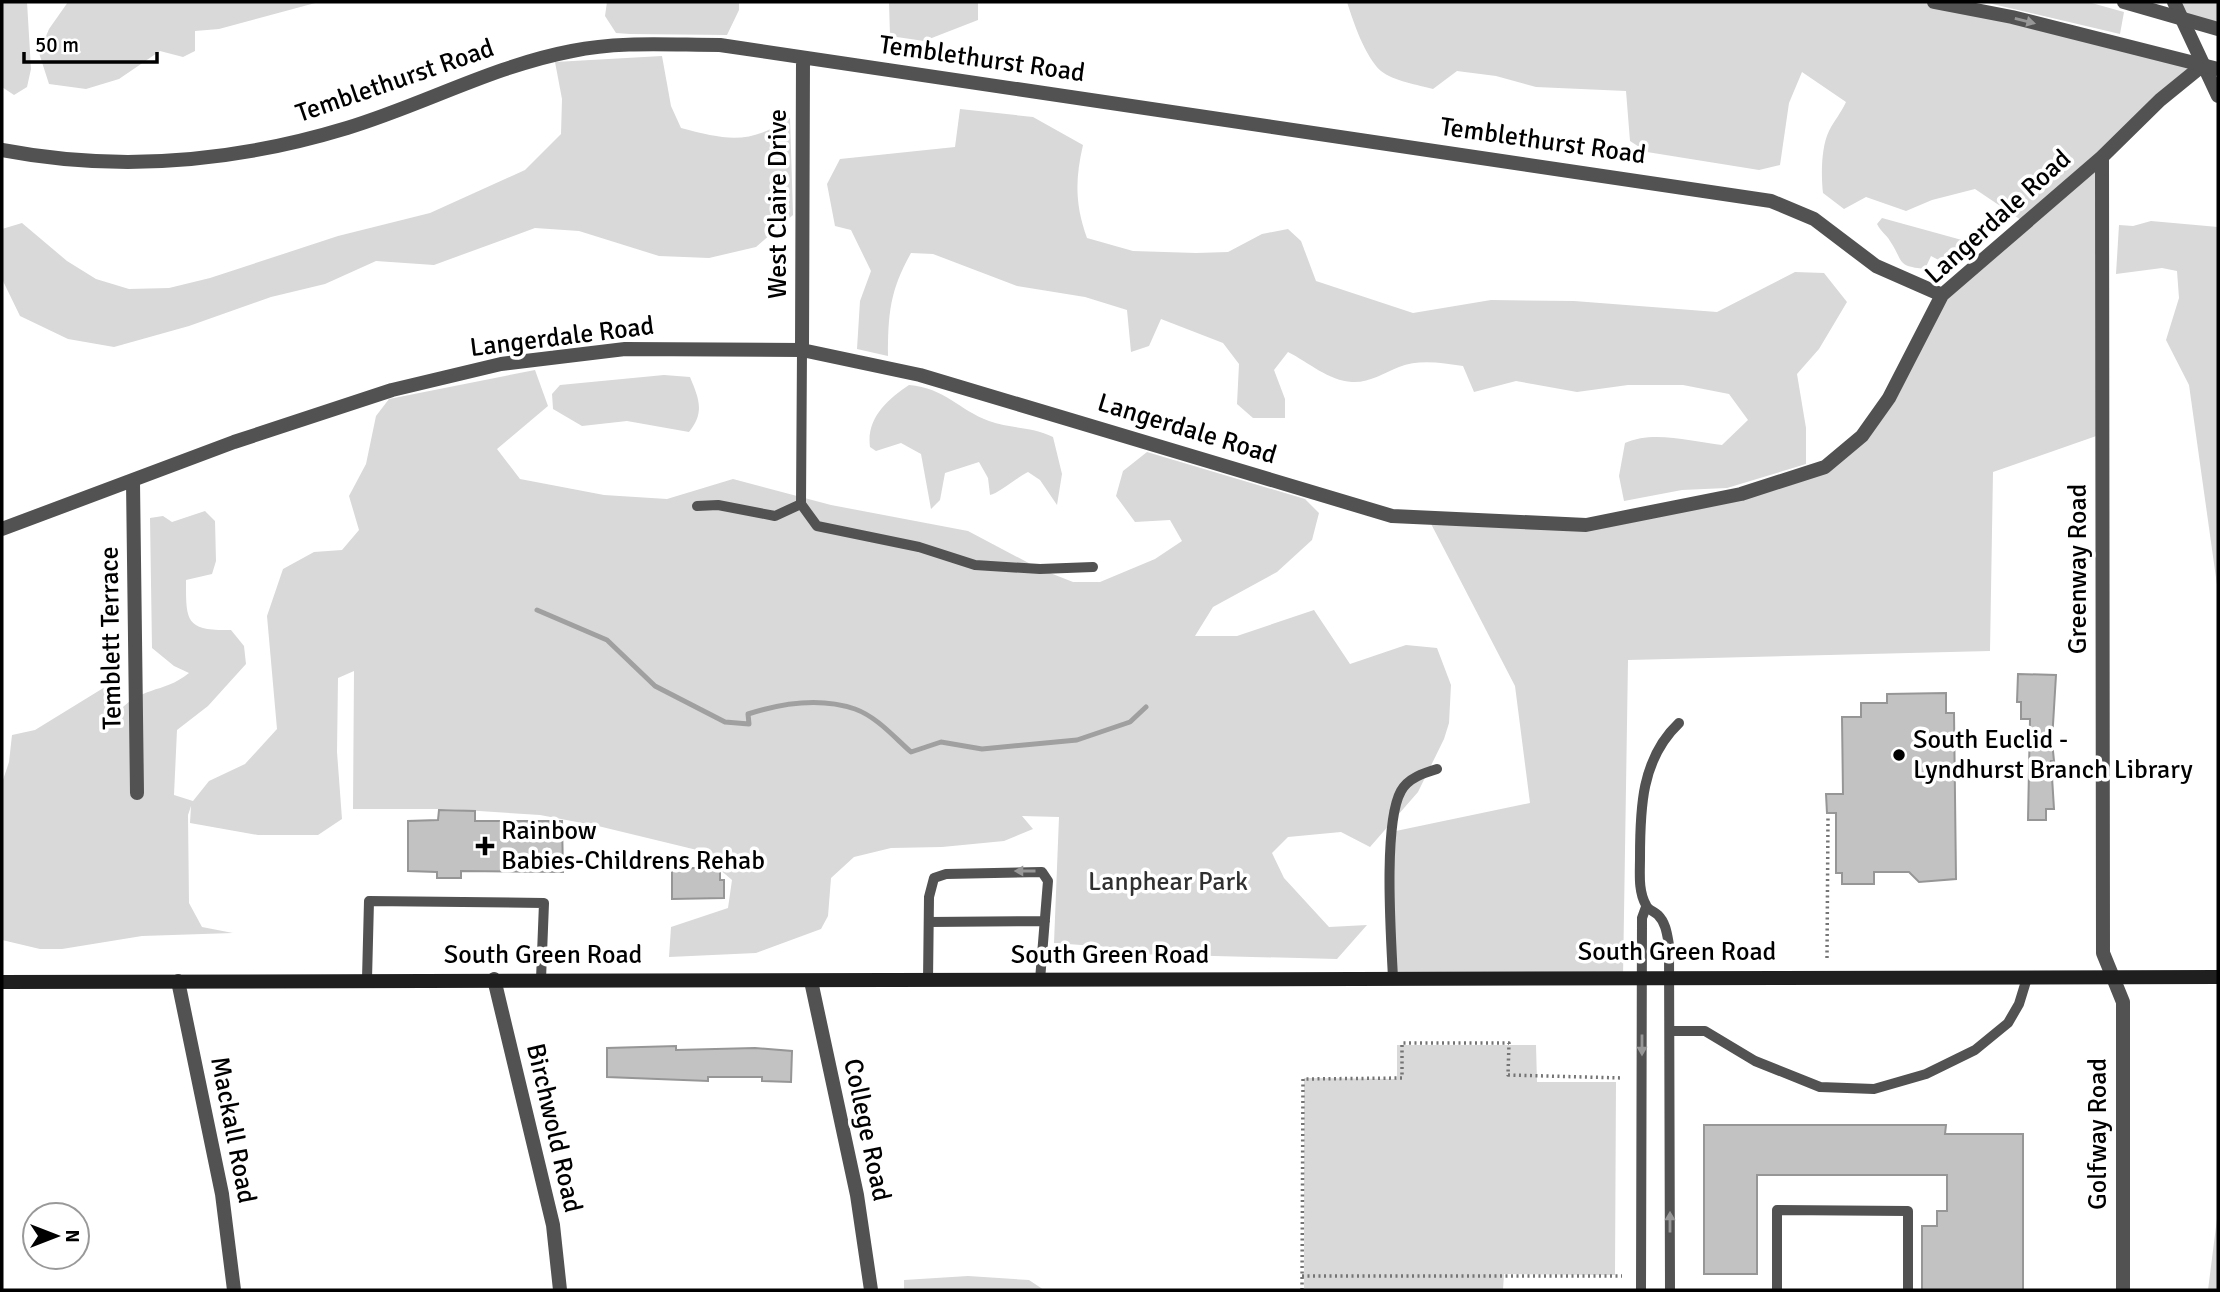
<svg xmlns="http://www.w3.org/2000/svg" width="2220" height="1292" viewBox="0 0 2220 1292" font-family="Signika,sans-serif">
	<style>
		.green { fill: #d9d9d9 }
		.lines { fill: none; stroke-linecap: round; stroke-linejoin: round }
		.stream { stroke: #a0a0a0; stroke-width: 5 }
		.building { fill: #c2c2c2; stroke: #969696; stroke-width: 2 }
		.path { stroke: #747474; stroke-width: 3.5; stroke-dasharray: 2 3.5; stroke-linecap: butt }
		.service { stroke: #525252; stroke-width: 10 }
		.minor { stroke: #525252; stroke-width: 14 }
		.tertiary { stroke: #525252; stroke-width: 14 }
		.secondary { stroke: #1f1f1f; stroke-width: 14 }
		.oneway { fill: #979797 }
		.poi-dot { fill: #000; stroke: #fff; stroke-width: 2.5 }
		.labels { text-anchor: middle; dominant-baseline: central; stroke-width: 7; stroke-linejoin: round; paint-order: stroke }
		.street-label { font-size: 26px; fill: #000; stroke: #fff }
		.poi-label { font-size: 26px; fill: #000; stroke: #fff; text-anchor: start }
		.park-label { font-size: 26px; fill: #303030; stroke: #fff }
	</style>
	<rect width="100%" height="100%" fill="#fff"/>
	<path class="green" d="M2 2H27L31 69 27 87 14 95 2 87Z
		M68 2H319L219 29 195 31V51L183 57 160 51 119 79 86 89 49 84 39 53 49 29Z
		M607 2H739V10L727 35 630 34 616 33 605 16Z
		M889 2H978V20L924 41 890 36Z
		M1347 2H1934L2203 65 2102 157V434L1993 472 1990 651 1628 660 1623 977 1393 978 1391 832 1530 803 1515 686 1428 518 1586 525 1825 467 1862 436 1942 295 2024 222 1975 189 1932 200 1906 211 1866 197 1844 209 1823 193C1821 176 1821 147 1829 131 1834 121 1841 113 1846 102L1802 72 1789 103 1780 165 1759 170 1647 152 1630 141 1626 91 1536 87 1496 76 1457 71 1433 89C1419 85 1393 81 1381 71 1365 57 1353 21 1347 2Z
		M1984 2H2088L2124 12 2120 34Z
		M2174 2H2218V29L2182 19Z
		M662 56 671 106 681 128C727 140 749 145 790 118L793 215 756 247 709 258 659 256 579 231 535 228 434 265 376 261 325 284 271 297 189 326 114 347 68 339 20 316 3 281 2 229 22 223 67 261 96 279 129 289 169 288 210 278 338 236 430 213 525 170 561 134 562 99 555 62Z
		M960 109 1033 117 1083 145C1075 179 1075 205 1087 238L1133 251 1196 253 1228 252 1262 234 1288 229 1301 241 1316 281 1413 313 1491 300 1574 301 1717 312 1795 272 1824 273 1847 302 1819 349 1797 374 1806 428V464L1727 488 1682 490 1624 501 1619 476 1625 443C1654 430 1692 442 1722 445L1748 420 1729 394 1683 385H1628L1577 392 1516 381 1474 392 1463 366C1442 363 1419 359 1399 367 1384 373 1369 383 1352 382 1329 381 1308 362 1288 352L1274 370 1285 399V418H1253L1237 404 1239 364 1223 343 1161 319 1149 346 1131 352 1127 310 1085 297 1017 286 933 254 911 253C890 290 888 314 888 356L857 349 860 301 871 271 851 230 835 226 827 184 840 159 955 147Z
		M1882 218 1980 245 1960 265 1950 266 1931 256 1925 269C1896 266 1904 262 1890 241 1886 234 1881 232 1877 224Z
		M2151 221 2218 227V592L2189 385 2166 340 2179 298 2177 271 2162 268 2116 274 2119 225 2133 226Z
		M535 370 548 406 497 449 520 479 604 495 667 499 733 479 831 505 968 531 1040 569 1073 582H1100L1155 559 1182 541 1170 520 1135 522 1116 496 1123 471 1147 452 1305 499 1319 513 1312 540 1277 572 1213 607 1195 636H1237L1314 610 1350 664 1406 645 1437 648 1451 685 1449 723 1444 739 1418 792 1370 847 1341 832 1288 837 1272 853 1284 878 1329 927 1367 925 1337 959 1136 954 1122 948 1054 943 1059 817 1022 816 1033 829 1004 841 942 847 891 848 854 857 831 878 828 916 821 929 756 953 669 957 671 927 728 908 732 880 697 850 598 826 540 815 448 809H353L354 671 338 678 337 752 342 819 318 835H258L190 823 191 806 188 815 189 903 202 927 233 933 142 936 62 949H40L2 940V783L9 762 12 735 35 730 105 687 112 699 114 717C140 684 162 695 189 673L174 666 152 648 150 518 163 516 172 522 205 511 215 521 216 561 212 574 186 580C186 621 185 631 231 630L244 646 246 664 208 706 177 730 174 795 193 801 209 781 245 764 277 729 267 616 283 569 314 552 342 550 359 530 349 496 366 464 376 416 389 399Z
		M664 375 690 377C699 399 705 412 689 432L627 421 582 426 553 409 552 394 560 385Z
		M909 385C945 388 959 410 989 421 1010 429 1032 426 1053 437L1062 474 1057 505 1040 480 1028 472C1016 478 998 494 990 495L988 478 979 462 945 473 940 500 931 509 921 454 901 443 876 451 870 447C866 418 888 399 909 385Z
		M1397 1045H1536L1537 1082H1616L1615 1275 1504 1274 1503 1290H1304V1078L1397 1079Z
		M2218 1211V1290H2208Z
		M968 1276 1029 1280 1044 1290H904V1280Z"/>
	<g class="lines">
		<path class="stream" d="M537 610 607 640 655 686 725 722 749 724 748 714C782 703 820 697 855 709 877 717 894 737 911 752L941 742 982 749 1077 740 1130 722 1146 707"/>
	</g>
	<path class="building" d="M2018 674 2056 675 2052 741 2054 761H2051L2054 809H2046V820H2028L2030 719H2021V702H2017Z
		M1946 693V713H1954L1956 879 1919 882 1909 872H1874V884H1842V873H1836V813H1827L1826 794H1843L1842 717H1861V703H1887V694Z
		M439 810 475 811V821H562L563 872 461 871V878H437V872L408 871V821L438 820Z
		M720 867V880H724V898L672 899V869Z
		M676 1046V1050L755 1048 792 1051 791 1082 762 1081V1077H708V1081L607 1077V1048Z
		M1704 1125H1946L1945 1134H2023V1290H1922V1226H1937V1211H1947V1175H1757V1274H1704Z"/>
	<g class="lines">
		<path class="path" d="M1827 958 1828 817
			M1302 1276H1622
			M1302 1290 1303 1079 1402 1078V1043H1509L1508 1075 1623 1078"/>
		<path class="service" d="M801 504 817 526 919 547 975 565 1040 569 1093 567
			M697 506 718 505 775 516 801 504 802 350
			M929 922 1045 921
			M1393 978C1391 937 1383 823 1401 791 1408 778 1424 773 1437 769
			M367 979 369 901 544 903 541 979
			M928 981 929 897 934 878 946 874 1042 872 1048 881 1040 980
			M1671 1031H1705L1755 1061 1820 1087 1874 1089 1926 1074 1975 1050 2008 1023 2019 1004 2027 978
			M1641 1290 1642 918 1646 907
			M1670 1290 1669 945C1667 934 1666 923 1658 915 1654 911 1648 910 1646 905 1638 891 1640 873 1640 858 1640 809 1641 759 1679 723
			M1777 1290V1210L1908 1211V1290"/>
		<path class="minor" d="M2174 2 2218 96
			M2 150C117 172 235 162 347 128 423 105 493 66 572 51 620 41 670 45 720 45L1771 201 1814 219 1876 266 1942 295
			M2102 157 2103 953 2123 1002V1290
			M802 350 803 58
			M133 482 137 793
			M2 529 234 442 392 390 501 364 625 349 802 350 920 375 1392 516 1586 525 1741 494 1825 467 1862 436 1889 398 1942 295 2102 157 2160 100 2203 65
			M494 979 553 1225 560 1290
			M178 981 222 1194 234 1290
			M811 981 857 1195 871 1290"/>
		<path class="tertiary" d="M1934 2 2012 17 2218 69
			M2124 2 2218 29"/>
		<path class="secondary" d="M2 982 2218 977"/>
	</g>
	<defs><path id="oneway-solid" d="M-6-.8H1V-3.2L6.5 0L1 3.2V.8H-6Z" transform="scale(1.75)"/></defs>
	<g class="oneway">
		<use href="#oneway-solid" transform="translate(2025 21) rotate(14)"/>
		<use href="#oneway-solid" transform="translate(1025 871) rotate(-180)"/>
		<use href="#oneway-solid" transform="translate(1642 1045) rotate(90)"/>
		<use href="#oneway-solid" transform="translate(1670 1222) rotate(-90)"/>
	</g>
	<g class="poi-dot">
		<circle cx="1899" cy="755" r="7"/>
		<path d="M481.5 835.5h7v7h7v7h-7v7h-7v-7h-7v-7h7z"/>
	</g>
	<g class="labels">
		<g class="street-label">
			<text transform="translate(982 59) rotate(8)">Temblethurst Road</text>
			<text transform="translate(395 81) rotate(-19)">Temblethurst Road</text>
			<text transform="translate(1543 141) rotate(8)">Temblethurst Road</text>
			<text transform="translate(778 204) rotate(-90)">West Claire Drive</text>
			<text transform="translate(1998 217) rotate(-42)">Langerdale Road</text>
			<text transform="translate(562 337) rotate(-7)">Langerdale Road</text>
			<text transform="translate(1187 429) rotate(17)">Langerdale Road</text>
			<text transform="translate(2078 569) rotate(-90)">Greenway Road</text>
			<text transform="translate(111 638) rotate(-91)">Temblett Terrace</text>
			<text x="1677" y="952">South Green Road</text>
			<text x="543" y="955">South Green Road</text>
			<text x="1110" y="955">South Green Road</text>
			<text transform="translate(554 1128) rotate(77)">Birchwold Road</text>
			<text transform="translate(233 1130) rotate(79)">Mackall Road</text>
			<text transform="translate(867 1130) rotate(78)">College Road</text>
			<text transform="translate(2098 1134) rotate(-90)">Golfway Road</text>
		</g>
		<g class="poi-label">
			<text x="1913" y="740">South Euclid -<tspan x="1913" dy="30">Lyndhurst Branch Library</tspan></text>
			<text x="501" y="831">Rainbow<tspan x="501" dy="30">Babies-Childrens Rehab</tspan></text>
		</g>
		<g class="park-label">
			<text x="1168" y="882">Lanphear Park</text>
		</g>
	</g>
	<rect width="2220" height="1292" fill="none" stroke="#000000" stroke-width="7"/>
	<g transform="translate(56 1236) rotate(90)"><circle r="33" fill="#ffffff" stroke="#999999" stroke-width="2"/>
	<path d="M0-5L12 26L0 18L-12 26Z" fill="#000000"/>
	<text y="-10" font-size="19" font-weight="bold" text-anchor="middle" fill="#000000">N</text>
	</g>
	<path d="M24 52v10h133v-10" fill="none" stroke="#000000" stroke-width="3.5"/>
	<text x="35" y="52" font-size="21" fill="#000000" stroke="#ffffff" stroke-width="5" paint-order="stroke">50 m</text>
</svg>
